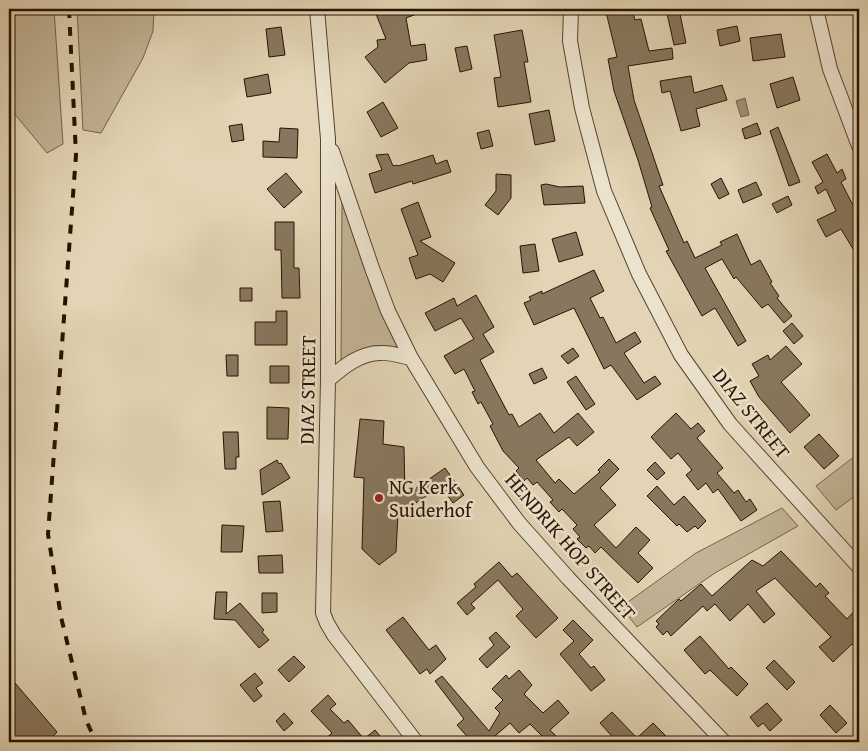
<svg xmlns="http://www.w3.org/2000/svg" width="868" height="751" viewBox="0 0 868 751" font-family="'Gentium Book Plus',serif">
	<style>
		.green { fill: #c2b395; stroke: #74624a }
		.water { fill: #a29277; stroke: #715f47 }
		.building { fill: #88775e; stroke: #271200 }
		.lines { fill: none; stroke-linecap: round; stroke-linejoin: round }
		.minor-casing { stroke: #56422d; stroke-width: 16 }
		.minor { stroke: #ece3ce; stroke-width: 14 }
		.rail { stroke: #271200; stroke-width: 4; stroke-dasharray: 9 9; stroke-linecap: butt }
		.poi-dot { fill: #8f2418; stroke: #ece3ce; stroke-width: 2 }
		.labels { text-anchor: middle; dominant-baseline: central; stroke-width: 5; stroke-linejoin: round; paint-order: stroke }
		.street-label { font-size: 20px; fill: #271200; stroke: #ece3ce }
		.poi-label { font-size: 20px; fill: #271200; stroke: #ece3ce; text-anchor: start }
	</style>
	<rect width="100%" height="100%" fill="#e2d4b4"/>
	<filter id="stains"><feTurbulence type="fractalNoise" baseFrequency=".004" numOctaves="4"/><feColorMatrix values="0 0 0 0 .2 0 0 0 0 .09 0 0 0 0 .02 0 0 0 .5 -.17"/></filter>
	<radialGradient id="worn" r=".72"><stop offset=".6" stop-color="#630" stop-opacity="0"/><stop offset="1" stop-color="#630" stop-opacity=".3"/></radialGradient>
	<path class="green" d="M9 9H54L63 144 47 153 9 107Z
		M77 9H154L153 31 143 58 101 133 83 130Z
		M342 203 372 290 398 349 375 346 341 364Z
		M859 453V493L836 510 816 486Z
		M782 508 798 526 715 573 637 627 621 607 696 553Z"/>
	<path class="water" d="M745 98 749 115 741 117 736 101Z"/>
	<path class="building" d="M374 9 427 10 406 18 411 46 425 44 427 60 409 63 385 83 365 57 378 47 377 40 386 39Z
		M618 9H632L635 20 641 19 649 51 672 48 673 59 628 66 634 100 663 185 659 186 684 243 687 241 695 258 722 245 720 242 737 234 751 265 760 260 772 282 770 283 779 296 777 298 792 316 784 323 768 304 762 308 736 277 734 279 722 259 705 268 746 341 738 346 715 308 702 316 666 251 669 250 650 208 652 207 638 160 614 91 608 59 617 57 606 12Z
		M666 9H679L686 43 674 45Z
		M737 26 740 41 720 46 717 30Z
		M281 27 285 55 269 57 266 29Z
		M522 30 528 62H524L531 102 498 107 494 78 501 77 494 35Z
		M781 34 785 57 753 61 750 38Z
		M467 46 472 69 460 72 455 48Z
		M268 74 271 93 247 97 244 79Z
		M691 76 694 93 722 85 727 100 696 109 700 126 681 131 670 91 662 93 660 81Z
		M793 77 800 100 777 108 770 84Z
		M383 102 398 128 381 137 367 112Z
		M549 110 555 141 535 145 529 114Z
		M757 123 761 134 745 139 742 129Z
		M242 124 244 140 232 142 229 126Z
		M778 127 800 182 789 186 770 131Z
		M280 128 298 129 297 158 263 157V141L279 142Z
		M489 130 493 146 481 149 477 133Z
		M388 154 393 166 397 165 398 166 433 155 436 164 447 160 451 172 413 184 412 181 375 193 369 174 382 170 376 155Z
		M827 154 837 173 842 169 846 179 841 182 859 217V259L841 229 826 237 817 220 836 211 826 189 818 194 815 187 823 182 812 162Z
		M286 173 302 192 284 208 267 189Z
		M496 174 511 175V198L498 215 485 205 496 191Z
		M721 178 729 194 719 199 711 184Z
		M756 182 762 195 743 203 738 190Z
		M546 184 560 187 583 186 585 203 544 205 541 185Z
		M788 196 792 205 777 213 772 204Z
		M418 202 431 237 420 241 455 263 443 282 430 274 416 279 409 258 418 255 401 209Z
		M275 222H294V268H299L300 298H282L281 250H275Z
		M576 232 583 255 559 262 552 239Z
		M535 244 539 271 523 273 520 246Z
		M594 270 604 291 590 298 600 318 603 317 616 343 635 332 641 342 624 353 644 383 655 376 661 384 637 400 611 365 604 369 574 308 534 325 524 303 531 300 529 297 542 291V294Z
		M240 288H252V301H240Z
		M476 295 494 327 483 334 494 352 480 360 509 415 512 414 519 427 540 413 554 433 578 413 594 432 577 446 569 437 536 460 555 483 559 479 574 494 600 472 598 470 609 459 619 469 600 488 616 505 594 525 616 548 636 527 650 540 638 553 653 568 638 583 601 547 595 553 589 546 586 548 577 539 580 537 573 529 577 525 562 509 559 512 550 502 553 500 537 482 533 485 527 478 524 481 516 471 519 468 503 451 490 426 493 424 481 402 478 404 472 392 475 391 464 369 455 374 444 356 474 339 461 318 435 331 425 313 454 298 457 306Z
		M276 311H287V345H255V322H276Z
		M792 323 803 336 794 344 783 331Z
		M786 346 802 364 781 382 810 415 790 433 759 397 750 381 759 376 752 364 768 355 770 360Z
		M573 348 579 356 568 364 561 356Z
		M226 355H238V376H227Z
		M270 366H289V383H270Z
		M542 368 547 378 534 384 529 374Z
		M576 376 595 404 586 410 567 382Z
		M267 407 289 408 288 439H267Z
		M676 413 691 429 698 423 705 431 697 438 723 468 717 473 734 493 738 490 746 502 750 499 757 510 741 521 718 489 713 493 706 483 698 490 686 475 692 470 678 453 671 459 651 437Z
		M360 419 384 421 383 444 404 447 405 496 445 468 464 495 453 503 441 486 398 515 396 552 379 565 362 549 364 478 354 477Z
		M223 432H238L239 457H236V469H225Z
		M819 434 839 456 824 469 804 447Z
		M277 460 279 464 281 463 290 478 262 495 260 470Z
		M655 462 665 473 657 480 647 470Z
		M657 486 674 505 684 496 706 521 698 529 695 526 687 532 679 524 677 526 647 496Z
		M280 501 283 531 266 532 263 502Z
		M222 525 244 526 242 552H221Z
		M781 551 816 587 820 583 829 593 825 596 847 619 859 606V651L852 644 833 662 819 647 831 637 775 578 756 591 775 614 764 623 748 604 730 621 715 604 707 611 703 606 671 636 667 631 663 635 656 627 659 624 656 621 679 599 681 601 701 584 712 596 752 560 763 566Z
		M282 555 283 573H259L258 556Z
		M499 562 512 577 517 573 558 618 536 638 516 616 523 609 498 580 471 604 475 608 467 615 457 603 476 587 474 584Z
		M216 592H227L226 614 240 603 264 630 262 632 269 640 259 648 235 620 214 619Z
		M262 593H277V612L262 613Z
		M403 617 429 650 436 645 446 659 430 674 427 669 420 674 386 630Z
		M573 620 593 640 579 654 591 668 594 666 605 680 591 691 560 654 574 641 563 630Z
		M496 632 510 647 487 668 479 659 494 645 489 638Z
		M700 636 729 669 731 667 748 684 737 696 710 670 705 674 684 650Z
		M294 656 305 667 289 682 278 670Z
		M774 660 795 682 787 690 766 668Z
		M519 670 532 685 524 694 543 713 558 700 569 713 550 730 562 742H548L530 724 519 733 510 723 488 742H472L457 725 464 719 435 681 442 676 489 731 500 713 495 708 503 700 492 689 506 675 509 679Z
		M255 673 263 683 256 688 262 696 254 702 240 685Z
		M9 676 57 732 48 742H9Z
		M328 695 336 704 330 709 344 723 348 720 364 739 375 730 385 742H322L332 733 311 711Z
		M767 703 782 720 770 731 763 723 758 727 750 717Z
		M830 705 847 723 836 733 820 715Z
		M612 712 637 738 653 723 672 742H617L600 723Z
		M284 713 293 723 284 731 276 721Z"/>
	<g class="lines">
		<g class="minor-casing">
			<path id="minor" d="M317 9 328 139V380L323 613 327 623 334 635 416 742
				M571 9 570 41 582 108 604 191 639 274 681 355 730 424 859 567
				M816 9 830 69 859 146
				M332 151 372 268 388 311 411 358 477 467 519 523 568 578 724 742
				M328 380C343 367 360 353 380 353 390 352 401 356 411 358"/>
		</g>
		<use href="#minor" class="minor"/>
		<path class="rail" d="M69 9 76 155 48 534 61 617 86 720 96 742"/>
	</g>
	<circle class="poi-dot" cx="379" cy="498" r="5"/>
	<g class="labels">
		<g class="street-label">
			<text transform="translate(307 390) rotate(-89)">DIAZ STREET</text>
			<text transform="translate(752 413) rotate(51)">DIAZ STREET</text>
			<text transform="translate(571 546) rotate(49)">HENDRIK HOP STREET</text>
		</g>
		<g class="poi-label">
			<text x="389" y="486">NG Kerk<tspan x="389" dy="23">Suiderhof</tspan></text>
		</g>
	</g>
	<rect width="868" height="751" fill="none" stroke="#e2d4b4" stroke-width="30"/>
	<rect x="10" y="10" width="848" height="731" fill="none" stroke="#271200" stroke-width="2.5"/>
	<rect x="15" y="15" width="838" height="721" fill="none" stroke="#271200"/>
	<rect width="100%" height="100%" filter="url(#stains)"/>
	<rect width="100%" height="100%" fill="url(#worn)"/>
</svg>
